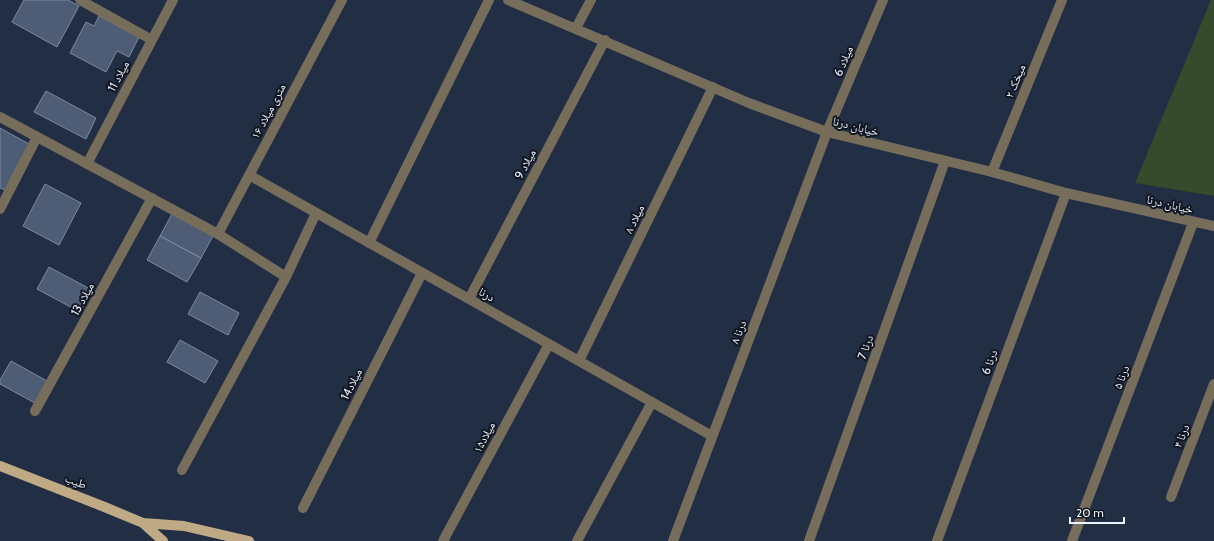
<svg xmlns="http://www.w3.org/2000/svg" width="1214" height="541" viewBox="0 0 1214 541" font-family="Cabin,'Noto Naskh Arabic',sans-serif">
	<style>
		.green { fill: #384a2c }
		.building { fill: #4e5c75; stroke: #7b8aa4 }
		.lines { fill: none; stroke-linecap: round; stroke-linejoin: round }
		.minor { stroke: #776d5b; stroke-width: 10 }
		.major { stroke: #c0aa86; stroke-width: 10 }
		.labels { text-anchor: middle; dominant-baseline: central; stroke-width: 4; stroke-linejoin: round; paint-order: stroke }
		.street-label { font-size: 12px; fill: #ebf2fd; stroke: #111721 }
	</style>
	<rect width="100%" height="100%" fill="#222e44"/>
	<path class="green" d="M1211 0H1214V196L1135 183Z"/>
	<path class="building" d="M24 0H68L79 6 57 47 12 22Z
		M99 16 139 37 129 57 117 51 106 72 70 53 86 22 94 26Z
		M46 91 96 118 86 139 34 112Z
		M0 128 29 144 5 190 0 188Z
		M45 184 81 203 59 245 23 226Z
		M172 214 213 236 201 258 160 236Z
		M160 236 201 258 187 282 147 260Z
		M49 267 92 290 80 312 37 289Z
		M200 292 239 313 228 335 188 314Z
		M180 340 218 361 205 383 167 362Z
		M11 361 47 381 35 403 0 384V380Z"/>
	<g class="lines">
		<path class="minor" d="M80 0 152 40
			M508 0 749 103 827 132 992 172 1066 193 1214 226
			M576 28 591 0
			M0 117 218 234 286 277
			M87 164 173 0
			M992 172 1062 0
			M249 175 712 436
			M0 209 37 137
			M218 234 342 0
			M369 243 489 0
			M469 299 605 40
			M579 361 713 87
			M35 411 152 198
			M182 470 286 277 316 213
			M1171 497 1214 384
			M303 508 422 273
			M443 541 549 344
			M577 541 652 402
			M673 541 827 132 883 0
			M809 541 945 161
			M937 541 1066 193
			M1072 541 1193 223"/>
		<path class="major" d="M0 466 107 508 143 523
			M163 541 143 523 184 526 249 541"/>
	</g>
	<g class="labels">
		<g class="street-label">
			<text transform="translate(843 61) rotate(-67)">میلاد 6</text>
			<text transform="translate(118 76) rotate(-62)">میلاد 11</text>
			<text transform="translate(1015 81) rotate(-68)">میخک ۲</text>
			<text transform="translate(268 111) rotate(-62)">۱۶ متری میلاد</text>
			<text transform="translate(856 126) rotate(14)">خیابان درنا</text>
			<text transform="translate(525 164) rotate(-62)">میلاد 9</text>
			<text transform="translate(1170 204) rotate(13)">خیابان درنا</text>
			<text transform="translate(634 219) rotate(-64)">میلاد ۸</text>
			<text transform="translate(487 294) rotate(30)">درنا</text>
			<text transform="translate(82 299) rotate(-61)">میلاد 13</text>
			<text transform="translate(738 332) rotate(-69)">درنا ۸</text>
			<text transform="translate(865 347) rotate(-70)">درنا 7</text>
			<text transform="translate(989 362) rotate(-70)">درنا 6</text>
			<text transform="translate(1121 377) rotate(-69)">درنا ۵</text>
			<text transform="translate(351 384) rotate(-63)">میلاد14</text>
			<text transform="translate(1181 436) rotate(-69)">درنا ۴</text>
			<text transform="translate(484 437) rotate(-62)">میلاد۱۵</text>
			<text transform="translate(76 481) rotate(21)">طیب</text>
		</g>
	</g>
	<path d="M1070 517v6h54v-6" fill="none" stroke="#ebf2fd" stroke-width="2"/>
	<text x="1076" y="517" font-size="12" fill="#ebf2fd" stroke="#111721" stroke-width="3" paint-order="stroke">20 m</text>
</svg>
